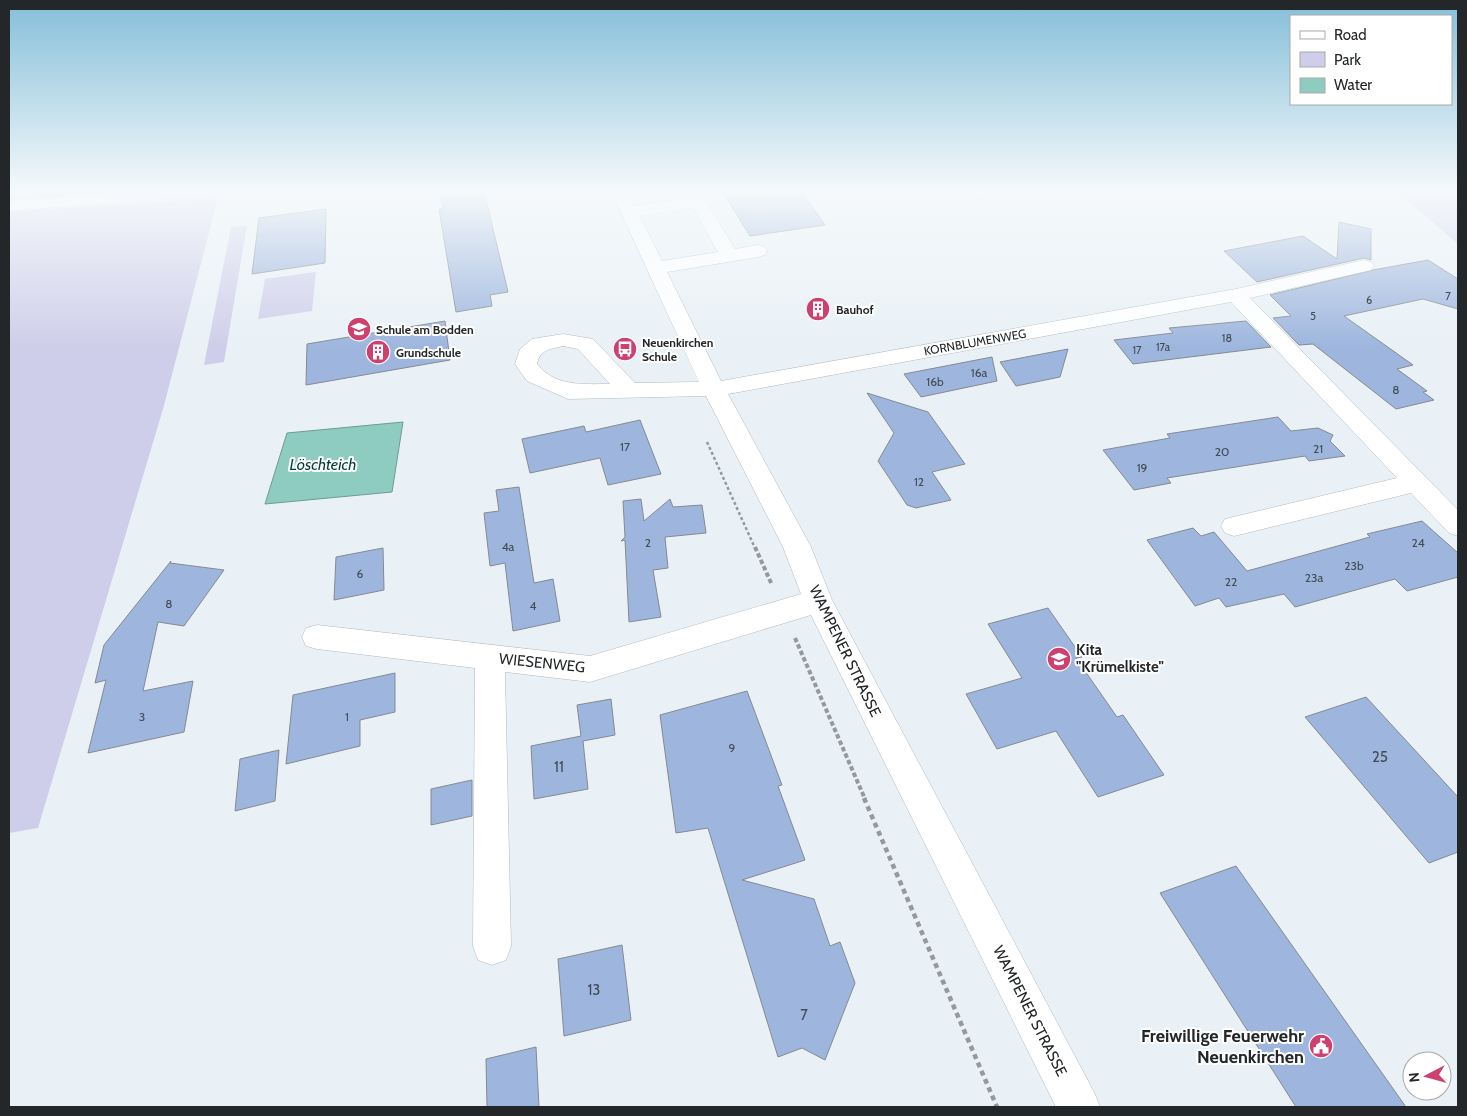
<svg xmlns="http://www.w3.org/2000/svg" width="1467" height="1116" viewBox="0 0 1467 1116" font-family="Cabin,sans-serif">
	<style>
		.green { fill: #cfceea }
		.water { fill: #8eccc2; stroke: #6e9a94 }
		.building { fill: #9eb6de; stroke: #858990 }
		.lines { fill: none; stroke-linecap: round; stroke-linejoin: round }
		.minor-casing { stroke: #b3babf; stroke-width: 1 }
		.path-far2 { stroke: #93999d; stroke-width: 2.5; stroke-dasharray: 3 2.5; stroke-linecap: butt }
		.path-far1 { stroke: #93999d; stroke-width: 4; stroke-dasharray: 4.5 2.5; stroke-linecap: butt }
		.path { stroke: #93999d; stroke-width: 4.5; stroke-dasharray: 5 4; stroke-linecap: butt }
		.minor { fill: #fff; fill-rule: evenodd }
		.labels { text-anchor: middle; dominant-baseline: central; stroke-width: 4; stroke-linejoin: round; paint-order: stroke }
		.far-number-label { font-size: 11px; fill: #424b56 }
		.far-poi-label { font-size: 12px; font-weight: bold; fill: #242729; stroke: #fff; text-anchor: start }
		.far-street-label { font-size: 12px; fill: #242729; stroke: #fff }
		.number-label { font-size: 12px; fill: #424b56 }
		.poi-label { font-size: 15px; font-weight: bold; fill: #242729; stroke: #fff; text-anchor: start }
		.street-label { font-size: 15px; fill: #242729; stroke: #fff }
		.near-number-label { font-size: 15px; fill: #424b56 }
		.water-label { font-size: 16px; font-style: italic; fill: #033e38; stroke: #fff }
		.near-poi-label { font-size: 18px; font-weight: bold; fill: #242729; stroke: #fff; text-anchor: end }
	</style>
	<rect width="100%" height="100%" fill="#e9f1f6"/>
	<path class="green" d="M9 191H157L9 200Z
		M1396 191H1458V244Z
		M218 198 163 409 38 828 9 833V212Z
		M247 225 224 362 204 365 231 227Z
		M316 272 312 311 258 319 265 279Z"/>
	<path class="water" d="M403 422 392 492 265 504 287 433Z"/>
	<path class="building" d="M455 191H467L469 197 485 195 508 292 490 295 492 306 456 312 439 209H443L441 193Z
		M722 191H801L825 225 750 236Z
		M326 209 325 263 252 274 259 218Z
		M1339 222 1371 229V260L1364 258 1257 282 1224 251 1303 236 1337 259Z
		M1428 260 1458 279V309L1423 299 1344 316 1413 365 1397 369 1427 391 1423 392 1434 400 1396 409 1313 344 1299 345 1273 318 1291 316 1270 295 1373 270Z
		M445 321 450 360 306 385 307 344Z
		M1246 321 1271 347 1133 364 1114 340 1173 333 1169 328Z
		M1068 349 1060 377 1016 386 1000 362Z
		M992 357 997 381 921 397 904 374Z
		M867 393 928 412 965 464 932 472 951 500 916 508 907 505 878 461 894 433Z
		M1278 417 1291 431 1318 428 1333 435 1330 441 1345 456 1309 461 1305 456 1167 478 1171 483 1134 490 1103 450 1170 438 1167 434Z
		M640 420 661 474 608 485 600 458 530 473 522 439 584 426 586 432Z
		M519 487 534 583 553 579 560 621 513 631 505 563 490 566 484 513 499 511 496 490Z
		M641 499 644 521 670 499 673 507 702 505 706 533 665 537 668 568 653 570 661 617 629 622 625 540 621 541 625 537 623 501Z
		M1422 521 1458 553V577L1407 591 1395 579 1295 607 1284 594 1226 607 1219 598 1195 606 1147 540 1193 528 1201 536 1214 532 1247 571 1370 537 1367 534Z
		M383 548 384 590 334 600 336 557Z
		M171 561 170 563 224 570 184 626 158 622 143 691 193 681 184 732 88 753 106 680 95 683 104 645Z
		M1048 608 1082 657 1076 658 1117 717 1123 715 1164 775 1098 797 1056 731 997 749 966 694 1022 678 988 624Z
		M395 673V712L360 720V746L286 764 293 695Z
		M747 691 782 785 778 786 805 860 742 880 814 899 830 946 840 942 855 983 825 1060 802 1048 778 1057 708 828 676 833 660 715Z
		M1366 697 1458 797V852L1429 863 1305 717Z
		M611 699 615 735 583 741 588 789 534 799 531 746 581 736 577 705Z
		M279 750 275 801 235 811 240 759Z
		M472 780V816L431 825V789Z
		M1236 866 1406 1107H1296L1160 893Z
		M622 945 631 1020 564 1036 558 959Z
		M536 1047 539 1107H487L486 1059Z"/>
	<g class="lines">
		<g class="minor-casing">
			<path id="minor" d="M138 191H211L208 195 202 196 9 211V201Z
				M611 191H627L635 206 698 197 704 198 735 249 758 245 765 247 767 251 765 255 758 257 667 272 721 381 1236 289 1364 260 1371 262 1374 266 1371 270 1250 298 1458 510V536L1449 533 1411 493 1234 536 1225 533 1221 526 1225 519 1397 478 1231 302 728 394 811 547 832 600 1094 1092 1100 1107H1056L811 615 590 682 505 672 511 946 506 960 492 965 478 960 473 946 475 668 317 649 306 646 302 637 306 628 317 625 590 656 801 594 783 547 706 396 568 399 527 381 515 364 520 349 532 339 563 334 593 339 635 383 699 382ZM693 208 718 252 662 261 640 216ZM563 346 578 349 610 384C583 384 555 387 537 364 540 349 551 349 563 346Z
				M968 191H988L990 193 987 197 981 198 970 195Z"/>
		</g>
		<path class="path-far2" d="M707 442 755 548"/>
		<path class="path-far1" d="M755 547 772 585
			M795 638 865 799"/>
		<path class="path" d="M864 798 997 1107"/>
		<use href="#minor" class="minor"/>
	</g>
	<linearGradient id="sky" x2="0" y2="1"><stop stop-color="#84bed9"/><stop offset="0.55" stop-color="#f5f9fb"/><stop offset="1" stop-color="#f5f9fb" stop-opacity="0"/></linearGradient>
	<rect width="1467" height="347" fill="url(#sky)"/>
	<defs>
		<g id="building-disc" transform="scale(1.25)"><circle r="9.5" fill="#ce416f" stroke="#fff"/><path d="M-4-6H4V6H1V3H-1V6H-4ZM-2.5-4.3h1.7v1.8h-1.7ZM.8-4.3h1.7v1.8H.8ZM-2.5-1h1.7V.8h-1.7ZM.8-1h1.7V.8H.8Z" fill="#fff"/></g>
		<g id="school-disc" transform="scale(1.25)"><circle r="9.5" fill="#ce416f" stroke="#fff"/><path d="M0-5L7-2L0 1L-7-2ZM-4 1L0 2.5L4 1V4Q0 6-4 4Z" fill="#fff"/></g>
		<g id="bus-disc" transform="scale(1.25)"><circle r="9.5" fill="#ce416f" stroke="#fff"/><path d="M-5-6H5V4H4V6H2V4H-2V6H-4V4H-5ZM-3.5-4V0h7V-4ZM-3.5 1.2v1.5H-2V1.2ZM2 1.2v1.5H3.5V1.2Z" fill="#fff"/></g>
		<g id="civic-disc" transform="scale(1.25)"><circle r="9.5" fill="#ce416f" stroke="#fff"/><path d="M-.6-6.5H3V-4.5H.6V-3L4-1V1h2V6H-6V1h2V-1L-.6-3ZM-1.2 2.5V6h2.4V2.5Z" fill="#fff"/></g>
	</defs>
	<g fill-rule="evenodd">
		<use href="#building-disc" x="818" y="309"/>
		<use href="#school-disc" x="359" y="329"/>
		<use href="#bus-disc" x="625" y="349"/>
		<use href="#building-disc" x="378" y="352"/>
		<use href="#school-disc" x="1059" y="659"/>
		<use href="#civic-disc" x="1321" y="1046"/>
	</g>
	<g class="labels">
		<g class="far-number-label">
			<text x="1448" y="296">7</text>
			<text x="1369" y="300">6</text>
			<text x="1313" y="316">5</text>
			<text x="1227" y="338">18</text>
			<text x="1163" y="347">17a</text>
			<text x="1137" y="350">17</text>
		</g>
		<g class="far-poi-label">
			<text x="836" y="309">Bauhof</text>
			<text x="376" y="329">Schule am Bodden</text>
			<text x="642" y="342">Neuenkirchen<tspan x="642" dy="14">Schule</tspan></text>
			<text x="396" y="352">Grundschule</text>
		</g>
		<g class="far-street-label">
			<text transform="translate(975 342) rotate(-10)">KORNBLUMENWEG</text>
		</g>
		<g class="number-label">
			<text x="979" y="372">16a</text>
			<text x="935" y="381">16b</text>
			<text x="1396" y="389">8</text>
			<text x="625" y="446">17</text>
			<text x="1318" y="448">21</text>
			<text x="1222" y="451">20</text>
			<text x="1142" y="467">19</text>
			<text x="919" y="481">12</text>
			<text x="648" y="542">2</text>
			<text x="1418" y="542">24</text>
			<text x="508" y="546">4a</text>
			<text x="1354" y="565">23b</text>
			<text x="360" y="573">6</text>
			<text x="1314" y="577">23a</text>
			<text x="1231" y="581">22</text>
			<text x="169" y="603">8</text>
			<text x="533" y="605">4</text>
			<text x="142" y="716">3</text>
			<text x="347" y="716">1</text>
			<text x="732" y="747">9</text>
		</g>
		<g class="poi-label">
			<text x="1076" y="650">Kita<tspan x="1076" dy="17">"Krümelkiste"</tspan></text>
		</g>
		<g class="street-label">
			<text transform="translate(845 651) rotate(64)">WAMPENER STRASSE</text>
			<text transform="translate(542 663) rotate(6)">WIESENWEG</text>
			<text transform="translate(1030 1011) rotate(63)">WAMPENER STRASSE</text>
		</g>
		<g class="near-number-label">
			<text x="1380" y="757">25</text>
			<text x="559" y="767">11</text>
			<text x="594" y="990">13</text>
			<text x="804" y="1015">7</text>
		</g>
		<g class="water-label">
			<text x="323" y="464">Löschteich</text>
		</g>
		<g class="near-poi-label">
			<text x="1304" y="1036">Freiwillige Feuerwehr<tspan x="1304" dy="21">Neuenkirchen</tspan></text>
		</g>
	</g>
	<rect width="1467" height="1116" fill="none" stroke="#242729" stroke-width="20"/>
	<rect x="1290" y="15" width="162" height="90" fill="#ffffff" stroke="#a7a9a9"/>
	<rect x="1300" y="31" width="25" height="8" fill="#ffffff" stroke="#a7a9a9"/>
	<text x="1334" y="40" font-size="15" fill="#242729">Road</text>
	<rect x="1300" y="52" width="25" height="15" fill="#cfceea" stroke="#a7a9a9"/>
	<text x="1334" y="65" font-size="15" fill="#242729">Park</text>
	<rect x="1300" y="78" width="25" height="15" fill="#8eccc2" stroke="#a7a9a9"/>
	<text x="1334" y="90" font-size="15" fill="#242729">Water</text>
	<g transform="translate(1427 1076) rotate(264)"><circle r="24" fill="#ffffff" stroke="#a7a9a9"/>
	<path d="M0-4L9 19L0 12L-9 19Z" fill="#ce416f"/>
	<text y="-8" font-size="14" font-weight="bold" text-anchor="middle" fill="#242729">N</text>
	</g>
</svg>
